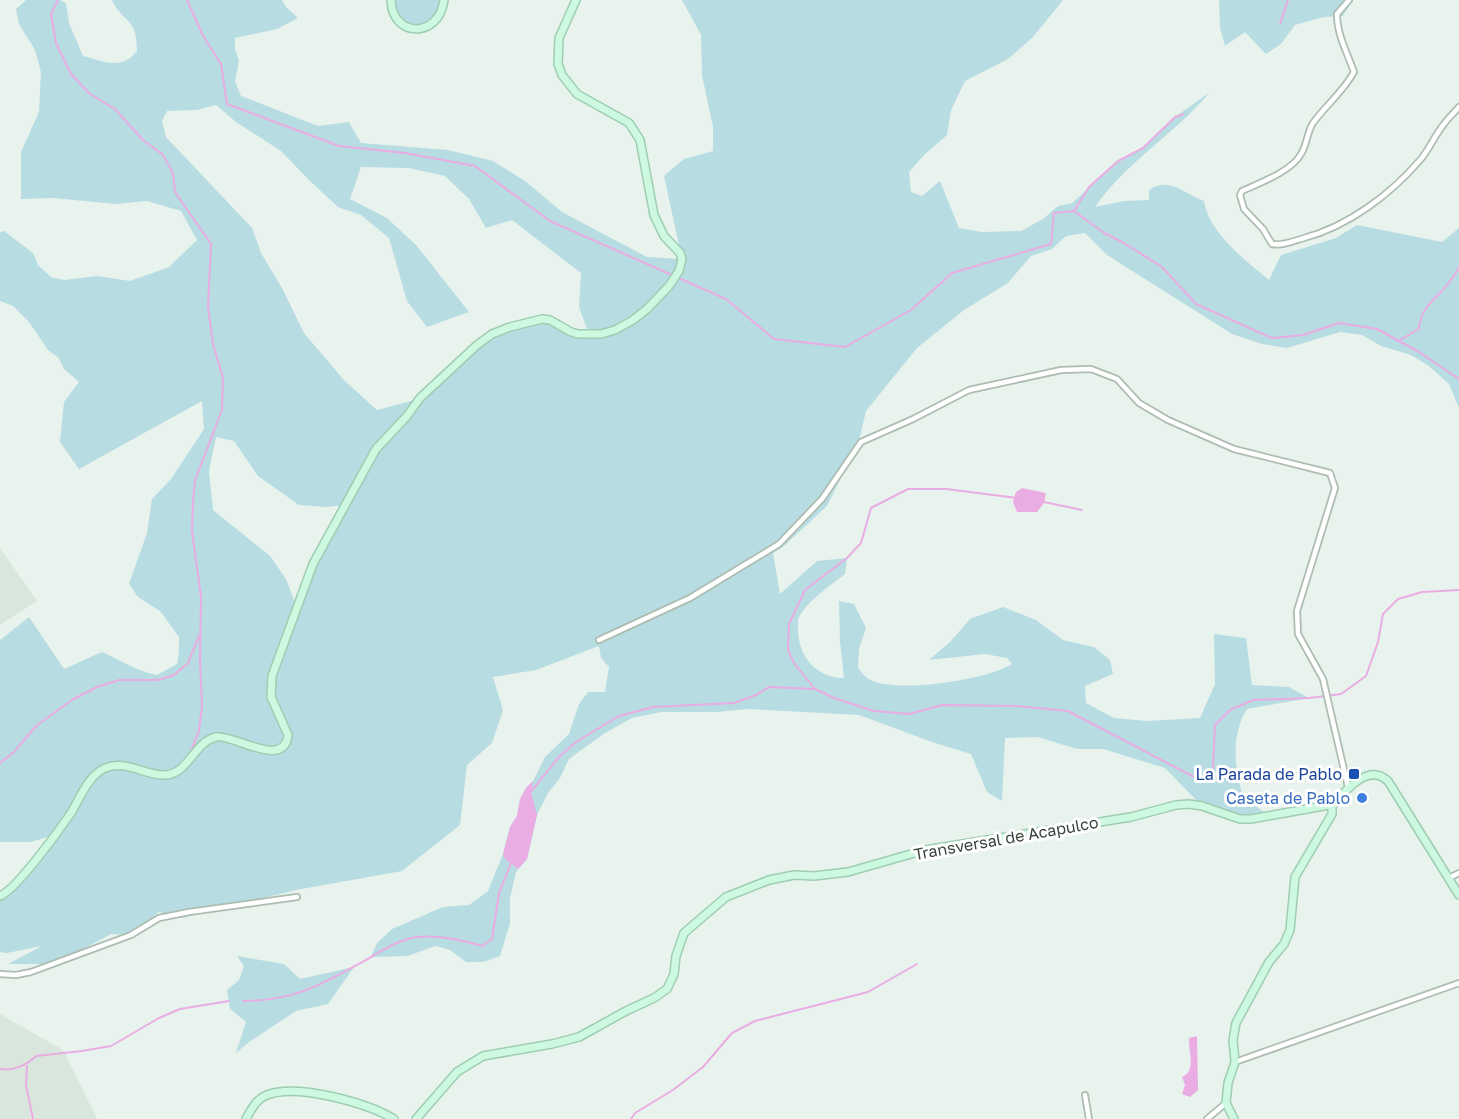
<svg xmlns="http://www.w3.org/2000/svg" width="1459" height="1119" viewBox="0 0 1459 1119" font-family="'Golos Text',sans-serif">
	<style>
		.residential { fill: #d8e6dd }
		.green { fill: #b7dce2; fill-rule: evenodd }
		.water { fill: #e9ace3 }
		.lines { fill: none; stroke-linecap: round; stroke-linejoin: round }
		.stream { stroke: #e9ace3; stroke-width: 2 }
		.street-casing { stroke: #adbdb2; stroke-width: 8 }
		.secondary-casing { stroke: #9ecdb2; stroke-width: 10 }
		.street { stroke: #fff; stroke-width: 4.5 }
		.secondary { stroke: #cdf9e1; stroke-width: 7 }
		.transit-dot { fill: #1a4fb4; stroke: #fff; stroke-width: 2 }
		.shop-dot { fill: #3f7fe0; stroke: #fff; stroke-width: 2 }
		.labels { text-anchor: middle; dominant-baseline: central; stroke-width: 6; stroke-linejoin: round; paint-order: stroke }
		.transit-label { font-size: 16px; fill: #164399; stroke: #fff; text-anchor: end }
		.shop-label { font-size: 16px; fill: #366cbe; stroke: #fff; text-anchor: end }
		.street-label { font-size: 16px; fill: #38463c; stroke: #fff }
	</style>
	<rect width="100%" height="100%" fill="#e9f3ed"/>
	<path class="residential" d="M0 548 37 601 0 625Z
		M0 1014 63 1050 97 1119H0Z"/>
	<path class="green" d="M26 0H60L66 3 69 23 83 56C104 61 121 71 137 51 137 16 123 24 112 0H282L286 7 298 18 277 29 235 38V49L239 61 235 81 241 96 318 126 349 122 361 143 448 150 493 161 525 181 562 212 647 257 682 259 664 176 684 159 713 151V127L702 75 701 35 682 0H1063L1033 37 1008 59 965 81 951 110 947 135 924 155 909 172 911 192 922 196 940 181 959 228 982 232 1021 231 1043 219 1058 206 1072 203 1118 162 1143 148 1175 117 1210 92C1176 133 1126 162 1095 207L1124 201 1149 200V190C1170 176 1184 194 1204 201 1209 233 1245 260 1269 280L1281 255 1336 238 1357 225 1442 242 1459 228V408L1449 384 1429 366 1411 355 1381 346 1362 335 1340 332 1287 348 1262 344 1232 334 1107 255 1085 233 1066 236 1052 249 1031 256 1008 283 964 310 917 348 866 411 859 441 827 506 784 546 773 553 780 594 817 561 847 558 845 574C832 584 803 604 798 620 798 623 798 626 798 629 798 656 816 678 844 678L840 642 839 601 854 604 866 628 859 649 858 668C861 671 864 676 867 678 891 695 988 680 1012 664L1007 658 985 654 929 660 950 642 970 619 1003 607 1036 620 1063 640 1094 647 1110 660 1113 674 1085 686 1086 703 1114 718 1147 721 1200 718 1215 684 1214 634 1246 638 1252 685 1289 687 1309 698 1247 709C1230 736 1235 768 1243 797L1268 815 1251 819 1202 806 1165 768 1103 749H1077L1038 737 1005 738 1002 801 987 792 971 754 932 742 859 715 748 709 717 712H661L632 718 605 733 569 759 560 778 548 793 537 815 527 859 516 872 510 898V923L500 956 483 962H466L450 950 435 946 408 956 371 957 377 943 392 929 443 907 469 905 488 891 503 854 510 827 517 816 520 799 526 788 533 781 545 757 569 734 579 704 588 692H605L609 667 601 658 599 646 536 670 493 677 503 710 492 743 467 765 460 825 402 871 296 890 182 918 159 912 131 935 111 934 70 956 44 964H8L42 946 7 953 0 952V896L4 895 54 835 31 842H0V640L29 617 64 669 102 652C120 660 138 672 157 675L177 664 179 652V637L160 611 138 597 129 584 147 533 152 499 171 479 204 429 202 401 79 469 60 442 64 402 79 382 64 369 59 358 48 350 29 322 13 306 0 301V232L4 231 33 253 38 265 51 277 64 280 97 276 130 281 169 267 197 240 181 211 147 201 116 204 53 198 21 199V152L39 112 41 72 35 50 19 24 16 9ZM216 105 236 122 281 151 309 180 338 207 361 215 389 238 407 301 427 327 469 312 416 245 387 218 350 199 361 167 409 168 445 176 469 199 486 228 512 220 581 273 579 307 589 334 565 328 542 319 492 334 422 398 377 410 344 380 304 333 282 288 261 253 252 228 166 137 162 121 167 111 197 110ZM216 437 234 441 258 476 299 505 326 507 347 505 314 563 297 608 286 579 270 556 213 510 209 471Z
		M392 0H445L442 12 418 29 399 20Z
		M1219 0H1353L1343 16 1324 17 1295 25 1281 44 1266 54 1245 32 1225 46 1220 27Z
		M237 956 284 964 300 979 354 967 328 1004 296 1011 249 1042 236 1053 246 1022 230 1009 227 990 239 980 244 966Z"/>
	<path class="water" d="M1022 488 1046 493 1044 503 1037 512H1017L1013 502 1016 492Z
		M533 781 531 792 537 815 527 859 518 869 505 859 503 854 510 827 517 816 520 799 526 788Z
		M1197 1036 1198 1090 1190 1097 1182 1094 1185 1085 1182 1077C1197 1071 1188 1051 1189 1038Z"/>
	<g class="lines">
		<path class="stream" d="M58 0 51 14 56 43 71 74 90 94 115 109 143 140 163 155 173 173 175 192 211 244 208 307 213 344 223 378 222 410 195 480 193 501 192 531 201 597 200 661 202 705 199 731 190 753
			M187 0 203 36 221 64 227 104 339 146 405 153 475 166 550 221 726 299 774 339 845 347 911 310 952 273 1051 244 1054 213 1074 211 1104 233 1124 243 1162 267 1196 304 1272 338 1303 335 1339 323 1377 329 1419 352 1459 379
			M1280 24 1288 0
			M1074 211 1089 187 1118 161 1143 148 1175 117 1183 114
			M1398 341 1419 329C1420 308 1435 300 1447 285 1451 280 1455 274 1459 268
			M1044 502 1082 510
			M814 688 794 663 788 650 789 624 805 590 847 558 861 543 871 508 908 489H946L1017 498
			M0 763 14 752 36 726 72 700 97 687 119 680H158L174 675 188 663 199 636
			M529 794 559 757 576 742 619 716 653 707 734 703 756 695 769 687 815 689 834 698 874 711 909 714 942 705 1017 706 1068 711 1196 778 1210 777 1213 766 1215 725 1230 710 1253 700 1309 698 1341 694 1366 676 1378 642 1383 614 1398 599 1422 592 1459 590
			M243 1001C294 1001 321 985 364 961 377 954 390 944 405 940 426 932 461 940 482 946L492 939 499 893 511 863
			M27 1066 26 1085 33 1119
			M0 1069C14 1071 27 1065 36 1056L82 1051 111 1046 159 1018 180 1009 229 1001
			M631 1119 635 1113 673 1090 703 1067 732 1033 755 1021 868 992 917 964"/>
		<g class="street-casing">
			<path id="street" d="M1349 0 1337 14C1337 35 1347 52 1354 72 1343 92 1326 105 1313 123 1307 132 1307 145 1301 154 1292 171 1260 183 1242 191L1240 195 1244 209 1263 229 1272 244C1282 246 1294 241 1304 238 1349 226 1391 194 1421 159 1430 148 1435 135 1444 124 1448 118 1454 113 1459 107
				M599 640 690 598 779 544 822 499 861 442 913 419 969 390 1061 370 1091 369 1117 379 1139 403 1168 420 1234 449 1330 473 1335 488 1297 611 1298 634 1323 679 1348 787
				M1449 878 1459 873
				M0 974 16 975 31 972 131 935 159 918 189 912 297 897
				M1235 1062 1459 983
				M1085 1095 1089 1119
				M1207 1119 1226 1103"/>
		</g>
		<g class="secondary-casing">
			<path id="secondary" d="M391 0C392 38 439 39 444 0
				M1332 806C1345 791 1368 762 1388 781L1459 895
				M0 896C16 890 60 829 71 813 80 798 89 773 108 767 129 761 146 776 166 775 189 773 194 742 216 737 234 734 284 770 288 735L271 697 272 676 313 564 376 449 407 416 420 398 477 345 492 334 510 327 542 319 550 320 571 332 578 334H601L615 330 633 320 647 309 669 286 679 271 682 259 680 253 664 236 654 215 640 140 629 123 577 94 562 75 558 64 559 38 576 0
				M246 1119C251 1110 256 1099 267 1095 297 1083 367 1103 394 1119
				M416 1119 457 1072 483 1056 552 1044 579 1037 626 1011 654 998 667 989 674 974 676 956 684 933 726 897 769 880 794 875 814 876 848 872 925 850 1131 817 1176 805 1189 804 1202 806 1240 819H1251L1329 805 1332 806
				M1234 1119 1226 1103 1228 1083 1235 1062 1233 1040 1236 1023 1269 962 1284 944 1290 930 1295 877 1332 814V806"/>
		</g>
		<use href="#street" class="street"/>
		<use href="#secondary" class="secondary"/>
	</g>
	<rect class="transit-dot" x="1348" y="768" width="12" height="12" rx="3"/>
	<circle class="shop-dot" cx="1362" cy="798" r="6"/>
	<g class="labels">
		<g class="transit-label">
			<text x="1342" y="774">La Parada de Pablo</text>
		</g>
		<g class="shop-label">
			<text x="1350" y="798">Caseta de Pablo</text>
		</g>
		<g class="street-label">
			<text transform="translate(1006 838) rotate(-10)">Transversal de Acapulco</text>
		</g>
	</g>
</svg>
